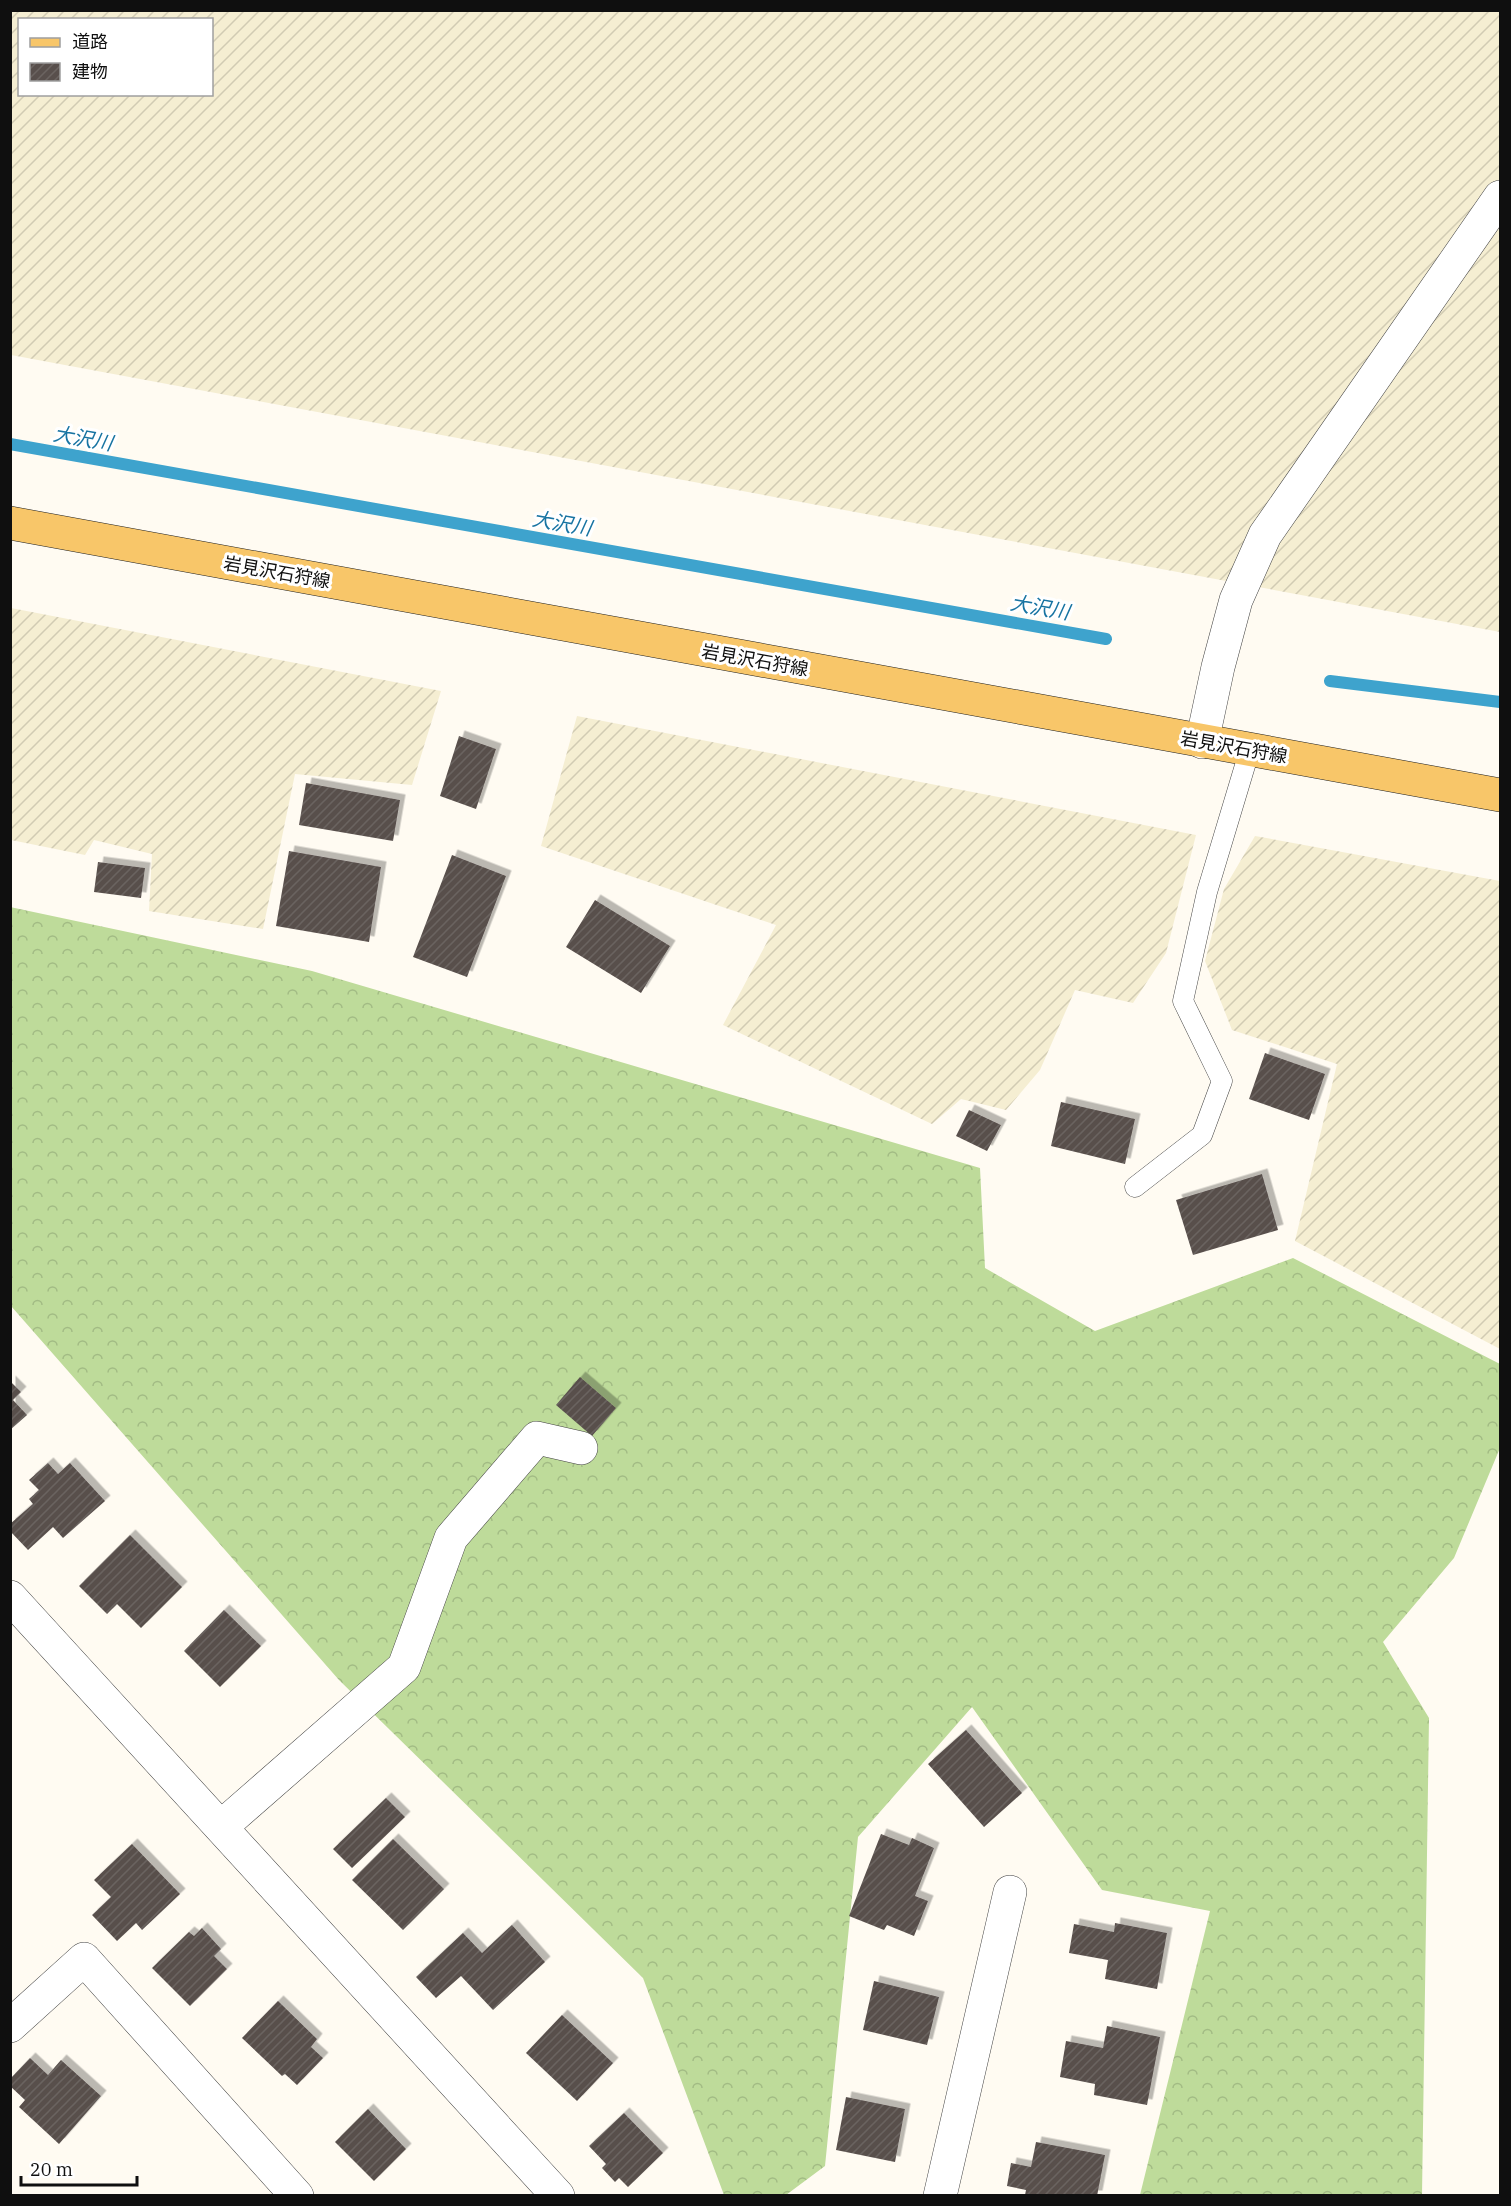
<svg xmlns="http://www.w3.org/2000/svg" width="1511" height="2206" viewBox="0 0 1511 2206" font-family="'IBM Plex Serif','Noto Sans JP',serif">
	<style>
		.farmland { fill: url(#farmland-furrows); fill-rule: evenodd }
		.forest { fill: url(#forest-crowns) }
		.lines { fill: none; stroke-linecap: round; stroke-linejoin: round }
		.stream { stroke: #3ea3cd; stroke-width: 12 }
		.building { fill: url(#building-hatch); filter: url(#shadow) }
		.service-casing { stroke: #424242; stroke-width: 21 }
		.minor-casing { stroke: #424242; stroke-width: 34 }
		.tertiary-casing { stroke: #424242; stroke-width: 34 }
		.primary-casing { stroke: #202020; stroke-width: 34 }
		.service { stroke: #fff; stroke-width: 20 }
		.minor { stroke: #fff; stroke-width: 33 }
		.tertiary { stroke: #fff; stroke-width: 33 }
		.primary { stroke: #f8c669; stroke-width: 33 }
		.labels { text-anchor: middle; dominant-baseline: central; stroke-width: 6; stroke-linejoin: round; paint-order: stroke }
		.street-label { font-size: 18px; fill: #0f0f0f; stroke: #fff }
		.water-label { font-size: 20px; font-style: italic; fill: #1874a2; stroke: #fff }
	</style>
	<defs>
		<pattern id="farmland-furrows" width="10" height="10" patternUnits="userSpaceOnUse" patternTransform="scale(1.5)"><rect width="10" height="10" fill="#f5eed2"/><path d="M-1 1l2-2M0 10L10 0M9 11l2-2" fill="none" stroke="#d1cbb3"/></pattern>
		<pattern id="forest-crowns" width="20" height="18" patternUnits="userSpaceOnUse" patternTransform="scale(1.5)"><rect width="20" height="18" fill="#bedb9a"/><path d="M2 6a3 3 0 1 1 6 0M12 15a3 3 0 1 1 6 0" fill="none" stroke="#a2bb84"/></pattern>
		<pattern id="building-hatch" width="6" height="6" patternUnits="userSpaceOnUse" patternTransform="scale(1.5)"><rect width="6" height="6" fill="#584f4c"/><path d="M-1 1l2-2M0 6l6-6M5 7l2-2" fill="none" stroke="#6b6461"/></pattern>
		<filter id="shadow"><feDropShadow dx="5.5" dy="-5.5" stdDeviation="0" flood-color="#0004"/></filter>
	</defs>
	<rect width="100%" height="100%" fill="#fffbf2"/>
	<path class="farmland" d="M10 11H1500V632L11 355ZM20 20H212V94H20Z
		M11 608 441 691 412 785 295 774 263 929 149 911 152 854 94 840 85 855 11 840Z
		M577 716 1196 835 1166 953 1133 1003 1075 990 1040 1070 1006 1110 961 1099 932 1124 723 1025 776 925 541 846Z
		M1255 836 1500 881V1349L1295 1241 1337 1064 1232 1030 1205 961 1224 889Z"/>
	<path class="forest" d="M10 907 312 971 980 1168 985 1268 1095 1331 1293 1258 1500 1364V1448L1454 1558 1383 1642 1429 1718 1422 2195H1140L1210 1911 1102 1890 972 1707 858 1837 825 2166 786 2195H724L643 1978 339 1680 11 1306Z"/>
	<g class="lines">
		<path class="stream" d="M10 444 1106 639
			M1330 681 1500 702"/>
	</g>
	<path class="building" d="M459 736 496 749 476 809 440 796Z
		M306 783 400 800 393 841 299 825Z
		M289 851 381 867 369 942 276 926Z
		M452 855 506 876 467 977 413 957Z
		M98 862 145 868 141 898 94 892Z
		M595 900 670 946 641 993 566 947Z
		M1265 1053 1325 1074 1309 1120 1249 1099Z
		M1061 1102 1135 1119 1125 1164 1051 1146Z
		M969 1110 1001 1125 987 1151 956 1136Z
		M1262 1174 1278 1230 1193 1255 1176 1200Z
		M580 1377 616 1408 592 1436 556 1405Z
		M10 1381 21 1392 13 1400 27 1415 10 1430Z
		M48 1463 58 1474 70 1463 105 1501 63 1538 53 1527 28 1550 10 1531V1524L33 1504 29 1499 39 1490 29 1480Z
		M130 1535 182 1587 141 1628 117 1604 107 1614 79 1586Z
		M224 1610 261 1646 220 1687 184 1651Z
		M966 1730 1022 1793 984 1827 928 1764Z
		M386 1798 405 1817 352 1868 333 1849Z
		M881 1834 909 1845 912 1838 934 1848 915 1896 928 1901 914 1936 887 1925 884 1930 849 1916Z
		M393 1839 444 1889 403 1930 352 1880Z
		M132 1844 180 1894 142 1930 136 1923 117 1941 92 1915 111 1897 94 1880Z
		M1115 1923 1167 1933 1157 1989 1105 1979 1108 1960 1069 1953 1074 1924 1114 1932Z
		M512 1925 545 1962 493 2010 461 1976 436 1998 416 1977 463 1933 482 1953Z
		M202 1928 221 1949 214 1956 227 1969 190 2006 152 1968 189 1932 194 1936Z
		M874 1981 939 1997 927 2045 863 2030Z
		M278 2001 317 2039 311 2047 323 2058 297 2085 285 2074 282 2076 242 2038Z
		M562 2015 613 2063 577 2101 526 2053Z
		M1107 2026 1160 2037 1147 2105 1094 2095 1095 2084 1060 2077 1066 2041 1103 2048Z
		M30 2058 48 2075 61 2060 101 2096 59 2144 19 2107 25 2100 10 2086V2079Z
		M846 2097 905 2109 895 2162 836 2150Z
		M368 2109 406 2149 374 2181 335 2142Z
		M624 2113 663 2153 628 2187 619 2178 615 2182 602 2168 606 2164 589 2146Z
		M1036 2142 1105 2155 1097 2196H1028L1025 2195 1026 2190 1007 2186 1011 2163 1031 2167Z"/>
	<g class="lines">
		<g class="service-casing">
			<path id="service" d="M1135 1187 1202 1135 1222 1081 1183 1001 1207 892 1250 749"/>
		</g>
		<g class="minor-casing">
			<path id="minor" d="M1202 742 1218 667 1236 600 1265 535 1500 197
				M221 1827 404 1667 451 1538 537 1438 581 1448
				M10 2026 84 1959 297 2196
				M940 2196 1010 1892"/>
		</g>
		<g class="tertiary-casing">
			<path id="tertiary" d="M10 1597 558 2196"/>
		</g>
		<g class="primary-casing">
			<path id="primary" d="M10 523 1500 795"/>
		</g>
		<use href="#service" class="service"/>
		<use href="#minor" class="minor"/>
		<use href="#tertiary" class="tertiary"/>
		<use href="#primary" class="primary"/>
	</g>
	<g class="labels">
		<g class="street-label">
			<text transform="translate(277 572) rotate(10)">岩見沢石狩線</text>
			<text transform="translate(755 660) rotate(10)">岩見沢石狩線</text>
			<text transform="translate(1234 747) rotate(10)">岩見沢石狩線</text>
		</g>
		<g class="water-label">
			<text transform="translate(83 438) rotate(10)">大沢川</text>
			<text transform="translate(562 523) rotate(10)">大沢川</text>
			<text transform="translate(1040 607) rotate(10)">大沢川</text>
		</g>
	</g>
	<rect width="1511" height="2206" fill="none" stroke="#0f0f0f" stroke-width="24"/>
	<rect x="18" y="18" width="195" height="78" fill="#ffffff" stroke="#9f9f9f" stroke-width="1.5"/>
	<rect x="30" y="38" width="30" height="9" fill="#f8c669" stroke="#9f9f9f" stroke-width="1.5"/>
	<text x="72" y="48" font-size="18" fill="#0f0f0f">道路</text>
	<rect x="30" y="63" width="30" height="18" fill="url(#building-hatch)" stroke="#9f9f9f" stroke-width="1.5"/>
	<text x="72" y="78" font-size="18" fill="#0f0f0f">建物</text>
	<path d="M21 2176v9h116v-9" fill="none" stroke="#0f0f0f" stroke-width="3"/>
	<text x="30" y="2176" font-size="18" fill="#0f0f0f" stroke="#ffffff" stroke-width="4.5" paint-order="stroke">20 m</text>
</svg>
